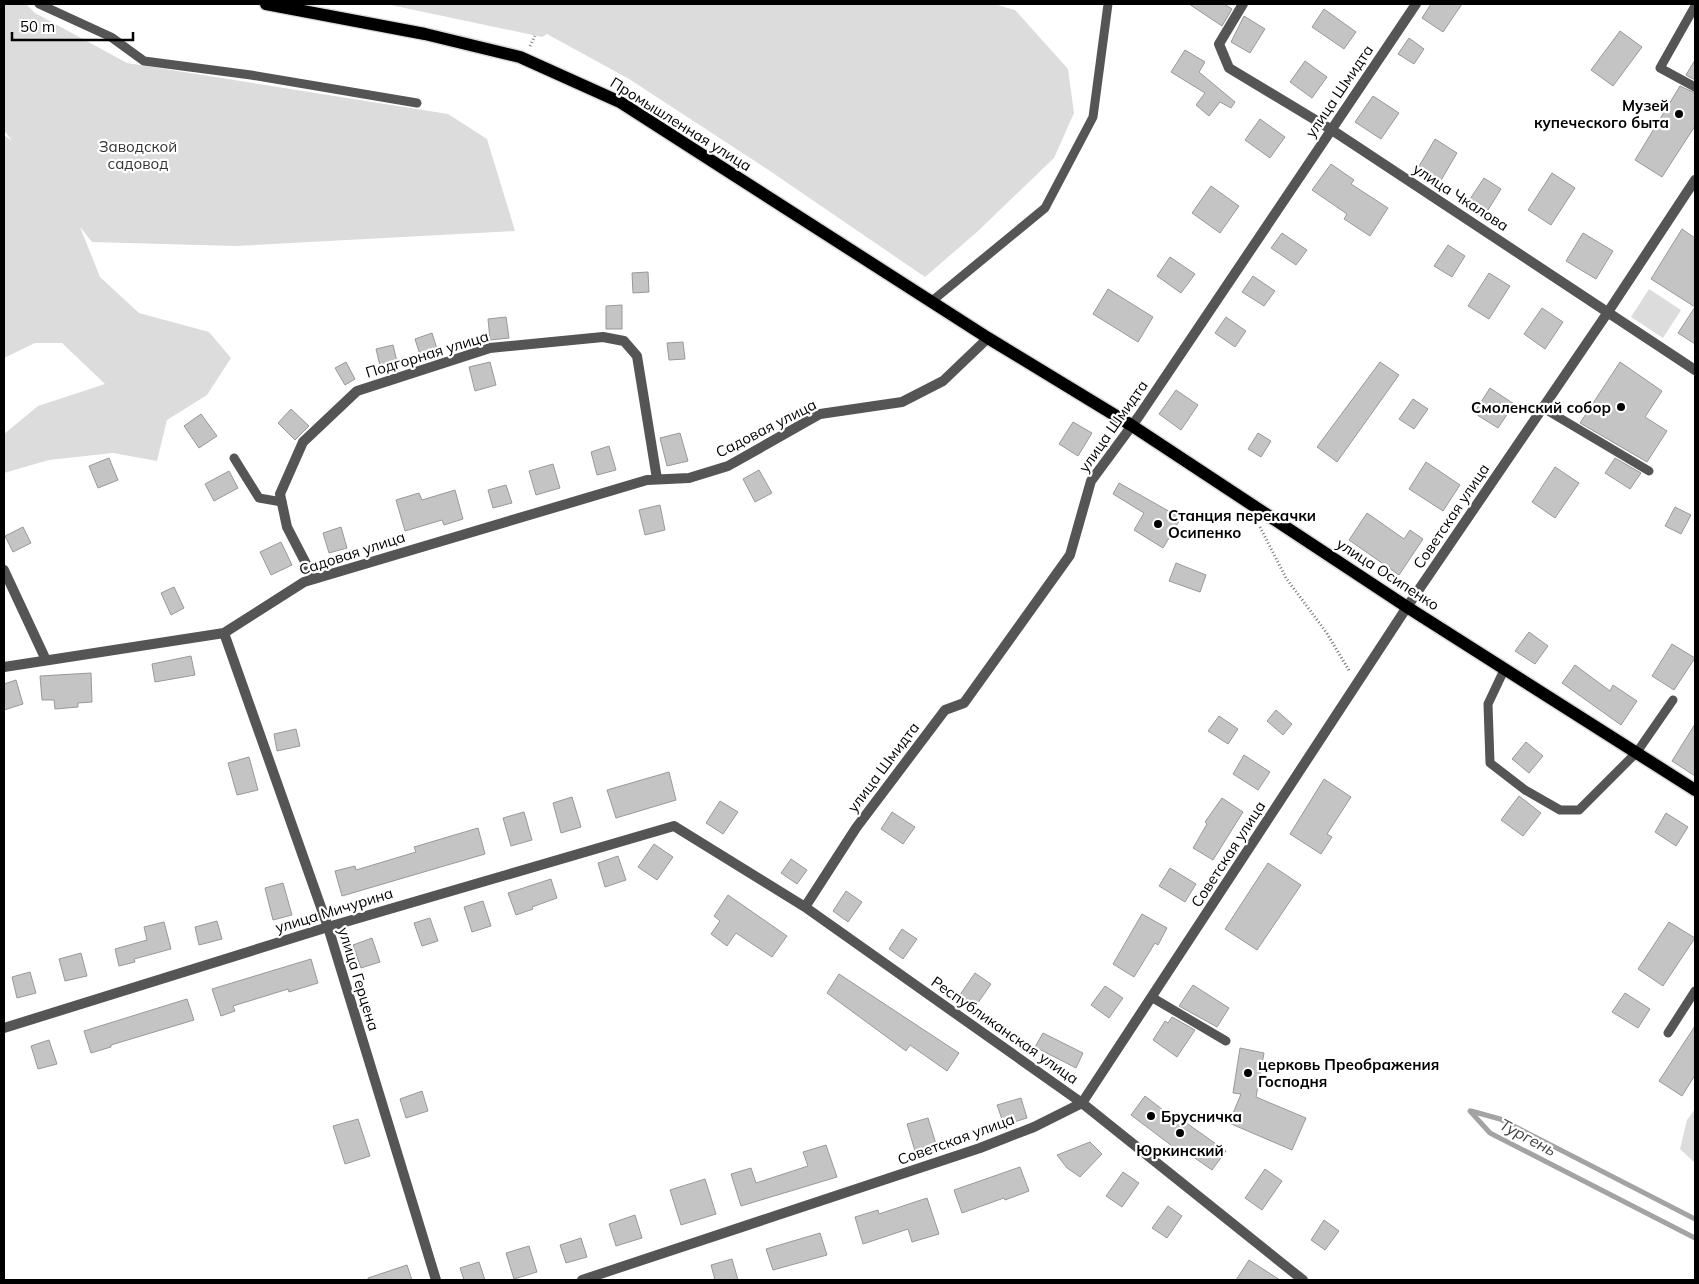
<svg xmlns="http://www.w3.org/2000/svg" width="1699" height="1284" viewBox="0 0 1699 1284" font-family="Mulish,sans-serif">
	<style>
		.green { fill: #dcdcdc }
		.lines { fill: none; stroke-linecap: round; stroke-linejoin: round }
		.stream { stroke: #a3a3a3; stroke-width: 5 }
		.building { fill: #c4c4c4; stroke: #999 }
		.primary-casing { stroke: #dbdbdb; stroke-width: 15 }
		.path { stroke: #777; stroke-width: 3; stroke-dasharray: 1 2.5; stroke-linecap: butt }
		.service { stroke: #555; stroke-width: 9 }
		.minor { stroke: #555; stroke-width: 10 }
		.tertiary { stroke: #555; stroke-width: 10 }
		.primary { stroke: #000; stroke-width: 12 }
		.poi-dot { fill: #000; stroke: #fff; stroke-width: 2 }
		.labels { text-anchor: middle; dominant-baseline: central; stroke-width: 4.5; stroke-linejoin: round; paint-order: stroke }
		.street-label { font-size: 15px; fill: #000; stroke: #fff }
		.poi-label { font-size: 15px; font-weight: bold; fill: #000; stroke: #fff; text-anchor: start }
		.park-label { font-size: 15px; fill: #333; stroke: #fff }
		.water-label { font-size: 16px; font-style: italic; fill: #444; stroke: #fff }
	</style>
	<rect width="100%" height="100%" fill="#fff"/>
	<path class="green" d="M4 4H26L35 13 127 63 448 114 487 139 515 231 235 246 92 242 80 227 100 277 139 313 209 332 231 358 207 395 167 420 157 461 113 453 49 460 4 473V434L38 406 105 384 62 343H35L4 358V135L12 141 4 130Z
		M386 4H994L1015 10 1068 69 1074 113 1054 158 977 232 925 277 767 169 629 79 547 34 542 37Z
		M1649 289 1681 310 1663 338 1631 317Z
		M1695 1109V1163L1680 1149 1687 1120Z"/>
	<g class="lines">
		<path class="stream" d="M1470 1111 1490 1133 1695 1238
			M1471 1111 1500 1119 1695 1219"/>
	</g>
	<path class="building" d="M1189 4H1224L1232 9 1222 26Z
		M1431 4H1462L1443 32 1422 18Z
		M1324 9 1356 32 1344 49 1312 27Z
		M1244 16 1265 29 1250 53 1231 42Z
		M1620 31 1642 47 1613 86 1591 70Z
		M1409 38 1424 49 1414 64 1398 54Z
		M1185 50 1205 62 1199 72 1235 102 1231 108 1220 102 1209 116 1196 105 1205 93 1171 72Z
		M1695 60V80L1686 75Z
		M1305 61 1327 77 1312 98 1290 82Z
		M1680 86 1695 93V126L1662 177 1635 160Z
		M1373 96 1399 113 1381 139 1355 122Z
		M1260 119 1285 137 1270 158 1245 140Z
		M1435 139 1457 153 1440 182 1418 168Z
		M1331 164 1354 180 1351 184 1388 208 1370 236 1344 219 1347 214 1312 190Z
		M1552 173 1575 188 1551 225 1528 210Z
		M1484 178 1501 189 1488 210 1470 199Z
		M1211 186 1239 206 1220 233 1192 213Z
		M1682 229 1695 238V344L1678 333 1695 307 1651 279Z
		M1282 233 1307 250 1296 265 1271 248Z
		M1583 233 1613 251 1596 279 1566 261Z
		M1448 245 1465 256 1452 277 1434 266Z
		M1170 257 1195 274 1181 293 1157 276Z
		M648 272 649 292 633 293 632 273Z
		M1489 273 1510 286 1489 319 1468 306Z
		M1253 276 1275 291 1264 306 1242 292Z
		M1108 289 1153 317 1138 342 1093 314Z
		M622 305V329H606V306Z
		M1542 308 1563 322 1545 349 1524 334Z
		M506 317 509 338 490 340 488 319Z
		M1226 317 1246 331 1235 347 1215 333Z
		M432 333 439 355 422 361 415 339Z
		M683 342 685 359 669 360 667 343Z
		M393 345 398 366 381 370 376 349Z
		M346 362 355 379 345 385 335 368Z
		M490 362 496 385 475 391 469 367Z
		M1380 362 1399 375 1337 462 1317 447Z
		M1620 362 1662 391 1645 417 1667 431 1647 462 1580 423Z
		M1490 388 1514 404 1498 428 1474 413Z
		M1176 390 1198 405 1181 430 1159 414Z
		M1413 399 1428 409 1414 429 1399 419Z
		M291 409 309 426 295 440 278 423Z
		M201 414 217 436 199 448 184 426Z
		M1073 422 1092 433 1078 456 1059 444Z
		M680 433 688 461 667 466 660 438Z
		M1258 433 1271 441 1261 457 1248 449Z
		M609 446 616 470 597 475 591 452Z
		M109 458 118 480 98 488 89 466Z
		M1615 458 1641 473 1630 489 1605 473Z
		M1426 462 1460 485 1443 511 1409 489Z
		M553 464 560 488 536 495 529 471Z
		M1555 467 1579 483 1555 518 1532 502Z
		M759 470 772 493 755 502 743 479Z
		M229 471 238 488 214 501 205 484Z
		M1119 483 1181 518 1163 548 1134 530 1144 513 1113 494Z
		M506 485 512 503 493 508 488 490Z
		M455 490 463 519 444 525 442 520 405 531 396 500 419 493 422 500Z
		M660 505 665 530 645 535 639 510Z
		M1675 507 1691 515 1681 534 1665 526Z
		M1367 513 1404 539 1410 530 1423 539 1399 575 1349 540Z
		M23 527 31 543 13 552 5 536Z
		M341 527 347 548 329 553 323 533Z
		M281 542 292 565 271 575 260 552Z
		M1176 563 1206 575 1200 592 1169 581Z
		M174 587 184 608 171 615 161 593Z
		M1529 632 1548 646 1535 664 1515 651Z
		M1672 644 1695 658 1674 690 1652 676Z
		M191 656 195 675 155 682 152 664Z
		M1575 665 1610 691 1613 685 1637 701 1621 725 1562 683Z
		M91 673 92 702 78 703V707L55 709 54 700H42L40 676Z
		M16 680 23 704 4 710V684Z
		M1276 710 1292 724 1283 735 1267 721Z
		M1219 716 1238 729 1228 744 1208 731Z
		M1695 724V776L1672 761Z
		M296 729 300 746 277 751 274 734Z
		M1526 742 1543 756 1529 773 1512 759Z
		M1244 755 1270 772 1258 790 1233 774Z
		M249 757 258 790 237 795 228 763Z
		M669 772 676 800 616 818 607 790Z
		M1324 779 1351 797 1327 834 1332 837 1321 854 1290 834Z
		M1519 796 1541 813 1523 836 1501 820Z
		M572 797 581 827 561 833 553 803Z
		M1222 798 1243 812 1213 860 1193 848 1207 824 1205 822Z
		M720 801 738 812 723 834 706 823Z
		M524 812 532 840 511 846 503 818Z
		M892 812 915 827 903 844 881 829Z
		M1666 813 1688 827 1676 846 1655 832Z
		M478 828 485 854 342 896 335 871 355 866 356 870 416 852 414 847Z
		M654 844 673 857 657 880 638 867Z
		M618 856 626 880 605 887 598 863Z
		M791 859 807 870 797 884 781 873Z
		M1268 863 1301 885 1257 950 1225 929Z
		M1170 868 1196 884 1185 902 1159 886Z
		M551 879 557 898 532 907 533 909 516 915 508 893Z
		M283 883 292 915 273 920 265 888Z
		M846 891 862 902 848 922 833 911Z
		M728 895 787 936 772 957 736 933 727 946 711 934 720 921 714 916Z
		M483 901 491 926 472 932 464 907Z
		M1142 914 1167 928 1158 945 1155 943 1134 977 1113 964Z
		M430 918 438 941 422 946 414 923Z
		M217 921 222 939 199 945 195 927Z
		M164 922 171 949 134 959 135 962 119 966 115 949 147 940 144 927Z
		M1669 922 1695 938 1663 986 1638 969Z
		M902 929 917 939 903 959 889 949Z
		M372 938 380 962 361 968 353 945Z
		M81 953 87 976 65 981 59 959Z
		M311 959 318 983 289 992 288 989 233 1006 235 1011 221 1016 212 989Z
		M30 972 36 993 17 998 12 977Z
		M975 973 991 984 975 1007 959 996Z
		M839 974 959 1053 947 1071 910 1045 906 1051 827 993Z
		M1193 985 1229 1008 1217 1027 1179 1006Z
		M1105 986 1123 998 1109 1018 1091 1005Z
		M1625 993 1650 1009 1638 1028 1612 1012Z
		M187 999 194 1020 111 1045V1047L91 1053 84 1031Z
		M1172 1017 1195 1030 1177 1057 1153 1040 1165 1021 1168 1023Z
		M1695 1026V1075L1682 1096 1659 1081Z
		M1043 1033 1083 1053 1076 1068 1035 1047Z
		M49 1040 57 1064 38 1069 31 1046Z
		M1240 1048 1264 1053 1256 1097 1306 1118 1292 1150 1229 1123 1241 1094 1233 1093Z
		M422 1091 428 1111 406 1118 400 1099Z
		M1145 1096 1176 1120 1178 1117 1226 1151 1212 1170 1182 1149 1180 1152 1131 1115Z
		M1021 1098 1027 1118 1004 1125 997 1105Z
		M928 1118 936 1144 915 1151 907 1124Z
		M358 1119 370 1156 345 1164 333 1126Z
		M1090 1142 1102 1154 1080 1177 1067 1168 1057 1155Z
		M826 1145 837 1177 741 1206 731 1174 751 1168 756 1183 808 1166 803 1152Z
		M1020 1167 1029 1191 1005 1200 1004 1198 962 1213 954 1190Z
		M1265 1169 1282 1181 1262 1210 1245 1198Z
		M1123 1172 1139 1183 1122 1207 1106 1196Z
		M705 1179 716 1214 681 1225 670 1190Z
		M927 1198 939 1234 912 1242 908 1229 863 1244 855 1217 878 1210 879 1214Z
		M1168 1206 1182 1216 1167 1238 1152 1228Z
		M635 1215 642 1238 616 1246 609 1224Z
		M1324 1220 1339 1231 1325 1250 1311 1240Z
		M820 1233 827 1255 773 1270 766 1249Z
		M581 1238 587 1257 566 1263 560 1245Z
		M529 1246 537 1272 514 1279 506 1253Z
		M732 1259 738 1280H715L711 1265Z
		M1249 1260 1280 1280H1236Z
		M479 1262 485 1280H464L460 1268Z
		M407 1265 412 1280H368V1278Z"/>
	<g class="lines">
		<g class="primary-casing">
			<path id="primary" d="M266 4 425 34 520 57 620 102 988 338 1131 425 1407 607 1695 790"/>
		</g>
		<path class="path" d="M530 46 535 36
			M1260 527 1286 578 1326 632 1350 672
			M1381 571 1406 587"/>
		<path class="service" d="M39 4 111 37 144 61 251 75 417 103
			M1695 6 1660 68 1695 87
			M932 301 1045 208 1093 117 1108 4
			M1543 408 1649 471
			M234 458 259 498 282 502
			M1505 668 1488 704 1490 763 1525 790 1560 810H1579L1637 752 1673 700
			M1153 998 1226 1041
			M1668 1033 1695 991"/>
		<path class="minor" d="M1243 4 1219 44 1229 68 1332 130 1695 370
			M4 570 46 660
			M314 579 287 527 280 494 303 442 357 391 490 348 603 337 624 341 637 356 657 479
			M224 633 328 927 436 1280
			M4 667 224 633 304 582 647 480 689 478 728 466 820 414 902 402 943 381 988 338
			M805 907 856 828 945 710 964 703 1070 555 1091 481 1139 416 1416 4
			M4 1028 328 927 674 826 805 907 1082 1103"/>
		<path class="tertiary" d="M1082 1103 1303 1280
			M582 1280 980 1148 1034 1127 1082 1103 1407 607 1608 312 1695 180"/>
		<use href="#primary" class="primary"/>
	</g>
	<g class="poi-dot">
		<circle cx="1679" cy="114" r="5"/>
		<circle cx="1621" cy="407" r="5"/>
		<circle cx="1158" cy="524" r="5"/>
		<circle cx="1248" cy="1073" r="5"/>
		<circle cx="1151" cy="1116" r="5"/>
		<circle cx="1180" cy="1133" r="5"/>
	</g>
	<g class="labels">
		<g class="street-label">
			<text transform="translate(1339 91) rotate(-56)">улица Шмидта</text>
			<text transform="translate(681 124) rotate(32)">Промышленная улица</text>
			<text transform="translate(1461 197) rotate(33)">улица Чкалова</text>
			<text transform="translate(427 354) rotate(-17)">Подгорная улица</text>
			<text transform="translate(1113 426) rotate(-55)">улица Шмидта</text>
			<text transform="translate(766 428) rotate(-27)">Садовая улица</text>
			<text transform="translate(1451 516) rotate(-56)">Советская улица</text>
			<text transform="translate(352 553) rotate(-18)">Садовая улица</text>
			<text transform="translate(1388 574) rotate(33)">улица Осипенко</text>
			<text transform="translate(883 767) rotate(-53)">улица Шмидта</text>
			<text transform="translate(1228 854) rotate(-57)">Советская улица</text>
			<text transform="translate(334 910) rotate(-17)">улица Мичурина</text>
			<text transform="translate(359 979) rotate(73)">улица Герцена</text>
			<text transform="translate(1005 1030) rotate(35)">Республиканская улица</text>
			<text transform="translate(956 1139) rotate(-20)">Советская улица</text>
		</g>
		<g class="poi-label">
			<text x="1669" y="105" text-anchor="end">Музей<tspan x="1669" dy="17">купеческого быта</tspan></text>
			<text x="1611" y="407" text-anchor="end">Смоленский собор</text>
			<text x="1168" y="515">Станция перекачки<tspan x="1168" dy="17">Осипенко</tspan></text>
			<text x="1258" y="1064">церковь Преображения<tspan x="1258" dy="17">Господня</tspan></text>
			<text x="1161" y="1116">Брусничка</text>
			<text x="1180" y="1150" text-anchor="middle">Юркинский</text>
		</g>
		<g class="park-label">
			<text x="138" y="146">Заводской<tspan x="138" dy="17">садовод</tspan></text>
		</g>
		<g class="water-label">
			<text transform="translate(1528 1137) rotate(28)">Тургень</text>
		</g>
	</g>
	<rect width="1699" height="1284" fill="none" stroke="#000000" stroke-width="10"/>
	<path d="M12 32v8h121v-8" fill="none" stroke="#000000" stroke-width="2.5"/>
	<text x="20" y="32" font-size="15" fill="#000000" stroke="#ffffff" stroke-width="4" paint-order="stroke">50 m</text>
</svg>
